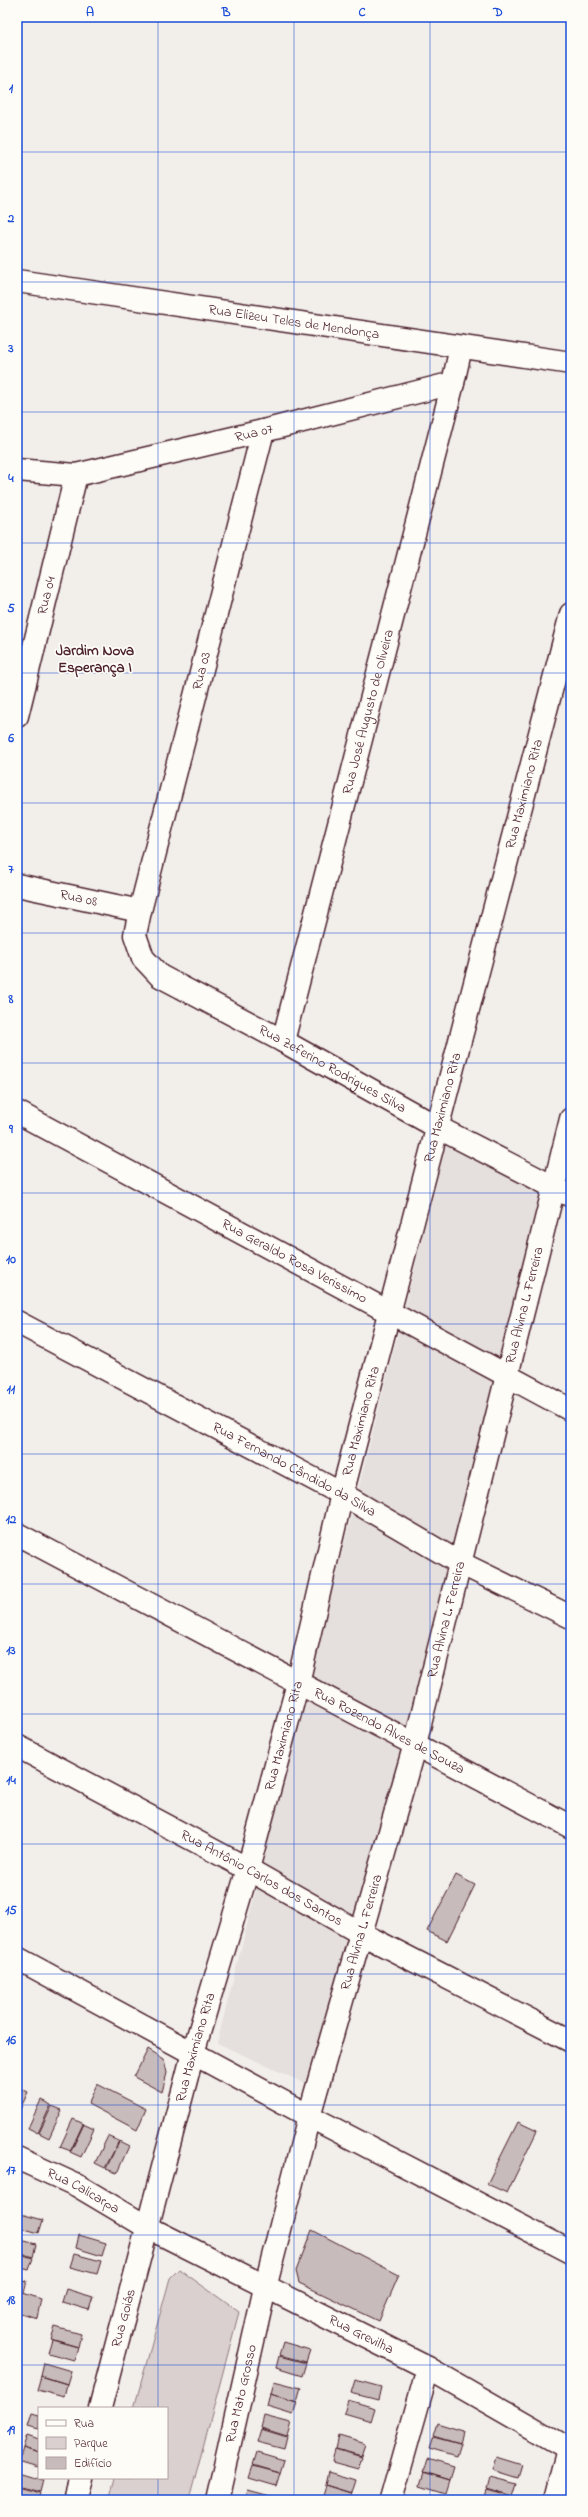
<svg xmlns="http://www.w3.org/2000/svg" width="588" height="2517" viewBox="0 0 588 2517" font-family="'Indie Flower',sans-serif">
	<style>
		.built { fill: #e5dfdd }
		.green { fill: #d9d0cf; stroke: #92787d }
		.building { fill: #c8bbbb; stroke: #4a1f2b }
		.lines { fill: none; stroke-linecap: round; stroke-linejoin: round }
		.minor-casing { stroke: #4a1f2b; stroke-width: 25 }
		.minor { stroke: #fdfcf7; stroke-width: 22 }
		.grid { fill: none; stroke: #1d4ed8; stroke-width: 1; stroke-opacity: 0.55 }
		.labels { text-anchor: middle; dominant-baseline: central; stroke-width: 3.5; stroke-linejoin: round; paint-order: stroke }
		.street-label { font-size: 14px; fill: #4a1f2b; stroke: #fdfcf7 }
		.neighbourhood-label { font-size: 15px; font-weight: bold; fill: #4a1f2b; stroke: #fdfcf7 }
		.neatline { fill: none; stroke: #1d4ed8; stroke-width: 1.5 }
		.grid-label { font-size: 13px; text-anchor: middle; font-weight: bold; fill: #1d4ed8 }
	</style>
	<rect width="100%" height="100%" fill="#f2efeb"/>
	<filter id="ink" filterUnits="userSpaceOnUse"><feTurbulence type="fractalNoise" baseFrequency=".025" numOctaves="2"/><feDisplacementMap in="SourceGraphic" scale="8" xChannelSelector="R" yChannelSelector="G"/><feConvolveMatrix kernelMatrix="1 2 1 2 8 2 1 2 1" color-interpolation-filters="sRGB"/></filter>
	<g filter="url(#ink)">
		<path class="built" d="M447 1141 552 1195 317 2089 217 2043Z"/>
		<path class="green" d="M179 2269 239 2312 189 2500H109L115 2478H167V2408H134L170 2278Z"/>
		<path class="building" d="M456 1875 475 1885 447 1941 427 1931Z
			M148 2049 164 2059 167 2073 162 2092 134 2077Z
			M97 2084 146 2109 137 2130 88 2104Z
			M18 2087 28 2092 17 2116V2089Z
			M41 2100 51 2105 38 2133 28 2128Z
			M52 2106 62 2110 49 2138 39 2133Z
			M73 2119 84 2124 71 2151 60 2147Z
			M518 2122 537 2131 507 2193 487 2184Z
			M83 2124 94 2129 81 2157 70 2152Z
			M108 2136 119 2141 105 2168 95 2163Z
			M119 2141 129 2146 117 2173 106 2169Z
			M17 2213 43 2220 39 2233 17 2227Z
			M312 2230 399 2275 379 2321 299 2283 296 2271Z
			M79 2235 106 2243 102 2256 76 2248Z
			M17 2239 36 2244 33 2257 17 2252Z
			M17 2253 33 2258 29 2270 17 2267Z
			M74 2254 101 2261 97 2274 70 2267Z
			M17 2278 27 2281 24 2293 17 2291Z
			M66 2289 93 2297 89 2310 62 2302Z
			M17 2291 41 2299 37 2318 17 2312Z
			M55 2327 81 2334 78 2347 51 2339Z
			M52 2340 78 2347 74 2360 48 2353Z
			M283 2342 310 2350 306 2362 279 2355Z
			M279 2356 306 2363 302 2376 276 2368Z
			M44 2363 71 2371 67 2384 41 2376Z
			M41 2376 67 2384 64 2397 37 2390Z
			M355 2380 381 2387 378 2400 351 2393Z
			M274 2381 301 2388 297 2402 271 2394Z
			M270 2394 297 2402 293 2415 267 2407Z
			M348 2400 375 2408 371 2421 344 2413Z
			M32 2413 39 2415V2429L28 2426Z
			M264 2416 291 2423 287 2436 261 2428Z
			M437 2423 463 2431 460 2444 433 2436Z
			M261 2429 287 2437 284 2449 257 2442Z
			M27 2435 39 2439V2453L23 2448Z
			M339 2436 366 2444 362 2456 336 2449Z
			M433 2437 460 2444 456 2457 429 2449Z
			M23 2448 39 2453V2467L19 2461Z
			M335 2449 362 2457 358 2469 332 2462Z
			M257 2452 284 2460 280 2473 253 2465Z
			M496 2457 522 2465 518 2478 492 2470Z
			M427 2459 454 2467 450 2480 423 2472Z
			M253 2466 280 2473 276 2486 249 2478Z
			M17 2472 43 2480 40 2492 17 2486Z
			M329 2472 356 2480 352 2493 326 2485Z
			M424 2472 450 2480 446 2493 420 2485Z
			M490 2477 517 2484 513 2497 487 2489Z
			M326 2485 352 2493 350 2500 322 2498Z
			M17 2487 40 2493 38 2500H17Z
			M248 2490 274 2497V2500H245Z
			M487 2490 513 2497V2500H484Z
			M418 2496 432 2500H417Z"/>
		<g class="lines">
			<g class="minor-casing">
				<g id="minor">
					<path id="s1" d="M17 281 571 363"/>
					<path id="s2" d="M263 431 140 911 135 935 143 958 160 976 283 1041 437 1127 571 1196"/>
					<path id="s3" d="M17 470 76 475 263 431 453 383 461 347"/>
					<path id="s4" d="M17 716 76 475"/>
					<path id="s5" d="M17 885 140 911"/>
					<path id="s6" d="M283 1041 453 383"/>
					<path id="s7" d="M17 1112 571 1410"/>
					<path id="s8" d="M17 1322 342 1494 458 1562 571 1617"/>
					<path id="s9" d="M17 1534 571 1827"/>
					<path id="s10" d="M17 1746 248 1869 362 1934 571 2041"/>
					<path d="M17 1958 309 2116 571 2252"/>
					<path id="s11" d="M17 2158 78 2186 147 2227 428 2368 571 2450"/>
					<path id="s12" d="M100 2408 193 2053 248 1869 298 1683 342 1494 571 614"/>
					<path d="M75 2500 81 2478"/>
					<path id="s13" d="M217 2500 265 2288 309 2116 415 1744 571 1119"/>
					<path d="M391 2500 428 2368"/>
					<path d="M555 2500 568 2449"/>
				</g>
			</g>
			<use href="#minor" class="minor"/>
		</g>
	</g>
	<path class="grid" d="M158 17V2408M294 17V2500M430 17V2500M17 152H571M17 282H571M17 412H571M17 543H571M17 673H571M17 803H571M17 933H571M17 1063H571M17 1193H571M17 1324H571M17 1454H571M17 1584H571M17 1714H571M17 1844H571M17 1974H571M17 2105H571M17 2235H571M17 2365H571M158 2478V2500"/>
	<g class="labels">
		<g class="street-label">
			<text stroke="none"><textPath href="#s1" startOffset="280">Rua Elizeu Teles de Mendonça</textPath></text>
			<text stroke="none"><textPath href="#s3" startOffset="242">Rua 07</textPath></text>
			<text stroke="none"><textPath href="#s4" startOffset="124">Rua 04</textPath></text>
			<text transform="translate(202 671) rotate(-76)">Rua 03</text>
			<text stroke="none"><textPath href="#s6" startOffset="340">Rua José Augusto de Oliveira</textPath></text>
			<text stroke="none"><textPath href="#s12" startOffset="1669">Rua Maximiano Rita</textPath></text>
			<text stroke="none"><textPath href="#s5" startOffset="63">Rua 08</textPath></text>
			<text stroke="none"><textPath href="#s2" startOffset="765">Rua Zeferino Rodrigues Silva</textPath></text>
			<text stroke="none"><textPath href="#s12" startOffset="1345">Rua Maximiano Rita</textPath></text>
			<text stroke="none"><textPath href="#s7" startOffset="315">Rua Geraldo Rosa Verissimo</textPath></text>
			<text stroke="none"><textPath href="#s13" startOffset="1234">Rua Alvina L. Ferreira</textPath></text>
			<text stroke="none"><textPath href="#s12" startOffset="1021">Rua Maximiano Rita</textPath></text>
			<text stroke="none"><textPath href="#s8" startOffset="314">Rua Fernando Cândido da Silva</textPath></text>
			<text stroke="none"><textPath href="#s13" startOffset="910">Rua Alvina L. Ferreira</textPath></text>
			<text stroke="none"><textPath href="#s9" startOffset="421">Rua Rozendo Alves de Souza</textPath></text>
			<text stroke="none"><textPath href="#s12" startOffset="697">Rua Maximiano Rita</textPath></text>
			<text stroke="none"><textPath href="#s10" startOffset="278">Rua Antônio Carlos dos Santos</textPath></text>
			<text stroke="none"><textPath href="#s13" startOffset="586">Rua Alvina L. Ferreira</textPath></text>
			<text stroke="none"><textPath href="#s12" startOffset="373">Rua Maximiano Rita</textPath></text>
			<text stroke="none"><textPath href="#s11" startOffset="74">Rua Calicarpa</textPath></text>
			<text stroke="none"><textPath href="#s12" startOffset="93">Rua Goiás</textPath></text>
			<text stroke="none"><textPath href="#s11" startOffset="387">Rua Grevilha</textPath></text>
			<text stroke="none"><textPath href="#s13" startOffset="109">Rua Mato Grosso</textPath></text>
		</g>
		<g class="neighbourhood-label">
			<text x="95" y="651">Jardim Nova<tspan x="95" dy="17">Esperança I</tspan></text>
		</g>
	</g>
	<rect width="588" height="2517" fill="none" stroke="#fdfcf7" stroke-width="44"/>
	<rect x="38" y="2407" width="130" height="72" fill="#fdfcf7" stroke="#b5a4a5"/>
	<rect x="46" y="2420" width="20" height="6" fill="#fdfcf7" stroke="#b5a4a5"/>
	<text x="74" y="2427" font-size="12" fill="#4a1f2b">Rua</text>
	<rect x="46" y="2437" width="20" height="12" fill="#d9d0cf" stroke="#b5a4a5"/>
	<text x="74" y="2447" font-size="12" fill="#4a1f2b">Parque</text>
	<rect x="46" y="2457" width="20" height="12" fill="#c8bbbb" stroke="#b5a4a5"/>
	<text x="74" y="2467" font-size="12" fill="#4a1f2b">Edifício</text>
	<rect x="22" y="22" width="544" height="2473" class="neatline"/>
	<g class="grid-label">
		<text x="90" y="16">A</text>
		<text x="226" y="16">B</text>
		<text x="362" y="16">C</text>
		<text x="498" y="16">D</text>
		<text x="11" y="92">1</text>
		<text x="11" y="222">2</text>
		<text x="11" y="352">3</text>
		<text x="11" y="482">4</text>
		<text x="11" y="612">5</text>
		<text x="11" y="742">6</text>
		<text x="11" y="873">7</text>
		<text x="11" y="1003">8</text>
		<text x="11" y="1133">9</text>
		<text x="11" y="1263">10</text>
		<text x="11" y="1393">11</text>
		<text x="11" y="1523">12</text>
		<text x="11" y="1654">13</text>
		<text x="11" y="1784">14</text>
		<text x="11" y="1914">15</text>
		<text x="11" y="2044">16</text>
		<text x="11" y="2174">17</text>
		<text x="11" y="2304">18</text>
		<text x="11" y="2434">19</text>
	</g>
</svg>
